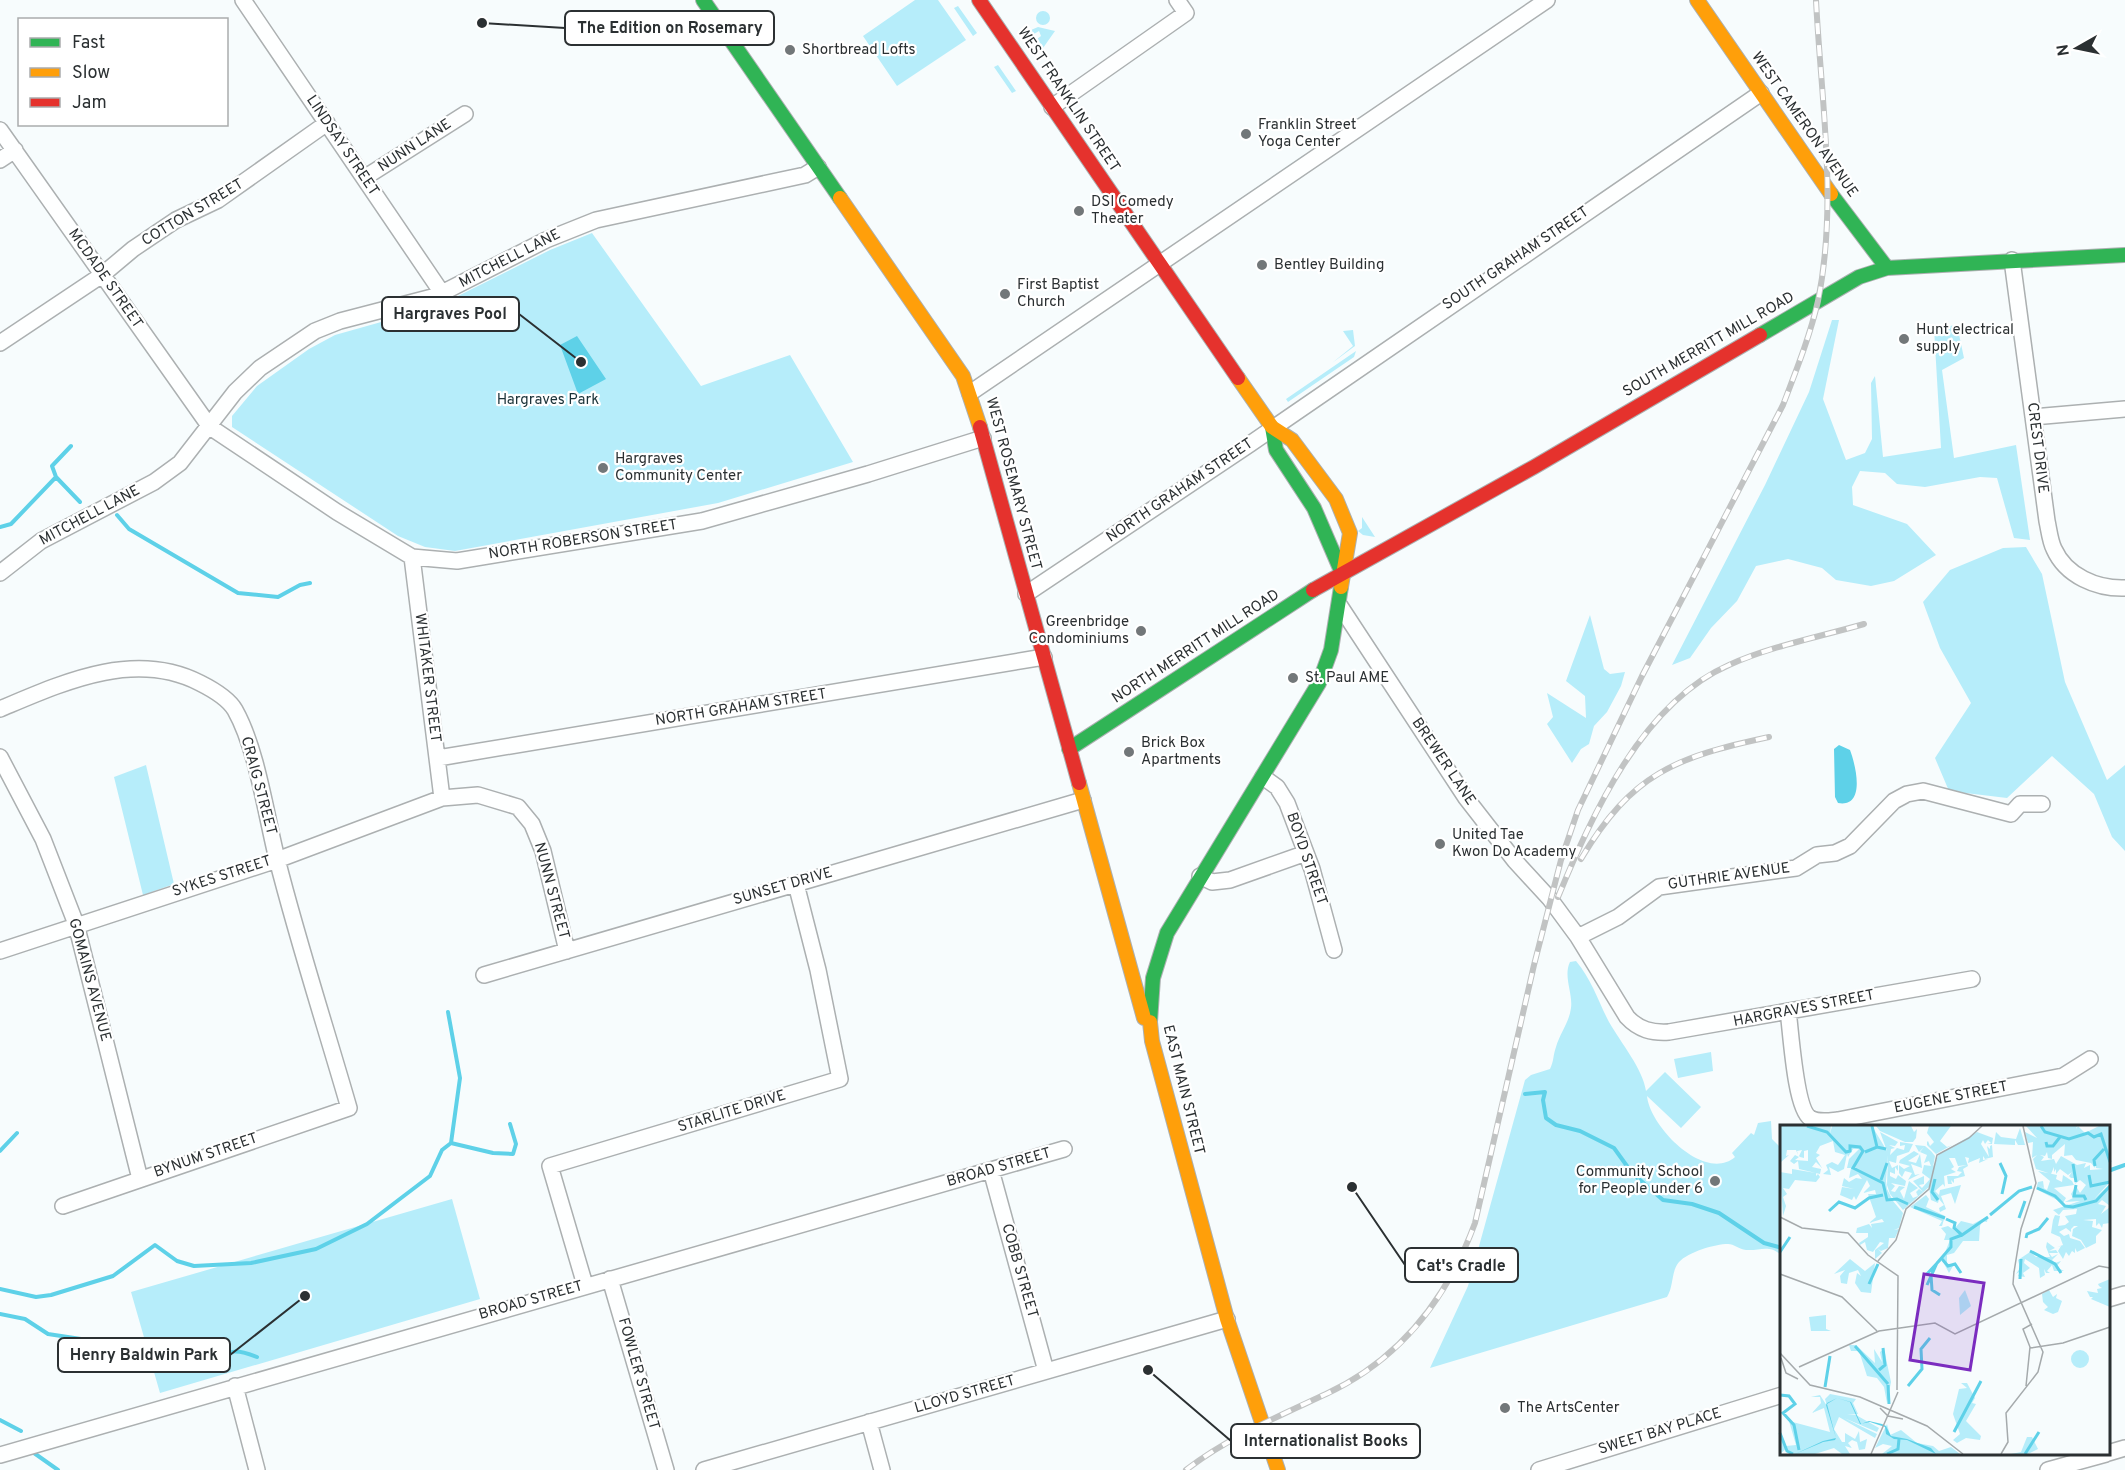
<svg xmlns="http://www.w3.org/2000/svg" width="2125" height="1470" viewBox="0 0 2125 1470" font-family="Overpass,sans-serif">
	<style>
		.green { fill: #b6edfa }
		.water { fill: #5ed1e8 }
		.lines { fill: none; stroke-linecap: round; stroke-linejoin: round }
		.stream { stroke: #5ed1e8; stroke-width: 4 }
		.street-casing { stroke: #acb0b1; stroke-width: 18 }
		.fast-casing { stroke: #acb0b1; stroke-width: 16 }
		.slow-casing { stroke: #acb0b1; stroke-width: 16 }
		.jam-casing { stroke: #acb0b1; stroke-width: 16 }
		.street { stroke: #feffff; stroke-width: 15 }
		.fast { stroke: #30b455; stroke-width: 14 }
		.slow { stroke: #ff9f0a; stroke-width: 14 }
		.jam { stroke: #e5322d; stroke-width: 14 }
		.rail-casing { stroke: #c1c3c3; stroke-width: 6 }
		.rail { stroke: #fff; stroke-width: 4; stroke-dasharray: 11; stroke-linecap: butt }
		.poi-dot { fill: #727779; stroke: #fff; stroke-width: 2 }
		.labels { text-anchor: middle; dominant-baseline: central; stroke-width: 4.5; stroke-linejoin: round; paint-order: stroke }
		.poi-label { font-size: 15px; fill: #2b3032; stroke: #fff; text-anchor: start }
		.street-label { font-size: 15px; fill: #2b3032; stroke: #fff }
		.park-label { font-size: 15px; fill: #1b3339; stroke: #fff }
		.inset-river { fill: none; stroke: #5ed1e8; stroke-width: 3 }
		.inset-road { fill: none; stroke: #a5aaac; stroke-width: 1.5 }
		.view { fill: #7b2cbf; fill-opacity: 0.15; stroke: #7b2cbf; stroke-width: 3 }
		.inset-edge { fill: none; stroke: #2b3032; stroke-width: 3 }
		.leader { fill: none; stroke: #2b3032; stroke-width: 2 }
		.callout-dot { fill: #2b3032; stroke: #fff; stroke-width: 2 }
		.callout { fill: #fff; stroke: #2b3032; stroke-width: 2 }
		.callout-label { font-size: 16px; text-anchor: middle; font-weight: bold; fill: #2b3032 }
	</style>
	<rect width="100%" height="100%" fill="#f7fcfd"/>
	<path class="green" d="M915 0H938L966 40 897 86 863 36Z
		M958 6 977 33 973 36 954 8Z
		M1036 18a7 7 0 1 1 14 0a7 7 0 1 1-14 0Z
		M1038 27 1055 31 1043 48 1037 39 1041 36 1039 31 1034 34 1031 30Z
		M998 65 1016 91 1012 93 994 67Z
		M1304 155V157L1177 242Z
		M592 233 701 386 790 355 853 462 718 503 455 551 425 547 398 536 232 427V416L257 386 309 349 335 335 438 306 550 250Z
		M1832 320H1839L1823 399 1846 460 1865 453 1872 439 1871 383 1875 376 1883 457 1941 448 1934 328 1957 325 1964 358 1942 370 1954 458 2016 445 2030 540 2014 538 1997 478 1980 477 1925 487 1897 484 1885 473 1860 471 1852 487 1853 505 1907 524 1936 555 1894 581 1871 586 1836 580 1822 568 1788 559 1756 566 1737 601 1711 628 1690 658 1672 665 1765 485 1809 392Z
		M1353 330 1355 346 1332 363 1353 346 1343 331Z
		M1356 351 1354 357 1288 402 1286 399Z
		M1362 517 1375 537 1363 535 1358 531 1362 528Z
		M2026 547 2042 574 2065 682 2107 780 2125 765V851L2112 837 2094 794 2052 756 2007 798 1949 791 1935 758 1971 703 1940 648 1923 602 1950 570 2003 548Z
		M1590 615 1604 669 1610 674 1625 672 1621 686 1607 712 1594 726 1589 744 1581 749 1572 763 1547 724 1553 717 1547 693 1586 718 1585 696 1566 681Z
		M146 765 174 884 143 895 114 777Z
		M1576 961C1592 980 1598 1001 1609 1022 1621 1043 1643 1069 1646 1091L1665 1072 1701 1107 1681 1128 1647 1096C1650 1127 1705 1183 1735 1157L1732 1153 1751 1133 1754 1135 1758 1123 1771 1121 1772 1139 1781 1148V1255C1769 1244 1760 1251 1746 1250 1739 1249 1734 1244 1728 1244 1715 1244 1688 1252 1679 1262 1671 1271 1674 1286 1667 1297L1430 1368 1468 1286 1525 1080 1531 1075 1550 1069C1554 1061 1553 1055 1556 1047 1560 1033 1569 1023 1571 1008 1573 993 1563 976 1570 962Z
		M1711 1052 1713 1071 1678 1078 1674 1059Z
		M452 1199 480 1299 160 1393 131 1292Z"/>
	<path class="water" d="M577 336 606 379 578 394 560 345Z
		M1839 745 1850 750C1856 766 1866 808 1838 803L1835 797 1834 749Z"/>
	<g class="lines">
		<path class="stream" d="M56 477 80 502
			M117 515 129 529 238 593 278 597 300 585 310 583
			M0 527 11 524 56 477 52 466 71 446
			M1525 1094 1545 1092 1543 1100 1546 1118 1556 1125 1580 1131 1614 1148 1632 1173 1663 1200 1692 1204 1719 1213 1764 1243 1782 1248
			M451 1143 493 1153 513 1154 516 1144 510 1124
			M0 1151 17 1133
			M2108 1171 2125 1165
			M0 1289 36 1297 51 1295 113 1276 155 1245 177 1261 194 1266 251 1263 316 1249 367 1224 430 1176 442 1150 451 1143 460 1078 448 1012
			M0 1314 25 1319 48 1334 140 1348H156L170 1355 195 1356 214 1362C229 1348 239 1350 257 1357
			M0 1420 21 1431
			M34 1453 58 1470"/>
		<g class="street-casing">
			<path id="street" d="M243 0 442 293
				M1052 107 1186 13 1177 0
				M0 130 210 427 337 512 412 557 457 561 702 521 868 474 983 438
				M0 160 15 150
				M364 178 465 114
				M2012 260 2047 521C2049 530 2050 541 2054 549 2066 576 2097 589 2125 588
				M0 343 102 275 133 249 176 220 218 200 327 123
				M970 393 1547 0
				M2033 417 2125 409
				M412 557 442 798
				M0 573 41 541 154 482 180 463 235 392 260 368 315 331 340 321 436 296 546 240 596 220 805 175 818 167
				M1026 594 1250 444 1761 93
				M1340 606 1466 798 1515 861 1550 899 1578 937 1627 1017C1639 1030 1652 1033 1669 1032L1972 979
				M0 709C62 683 134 649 200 683 212 689 228 698 235 710 257 749 266 815 277 859 298 942 325 1025 349 1108L63 1206
				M0 757 43 839 76 924 140 1179
				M438 758 1044 657
				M1263 777 1277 787 1287 803 1312 869 1334 950
				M1200 876 1212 882 1230 880 1306 853
				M1578 937 1618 917 1659 887 1796 868 1817 855 1835 853 1850 846 1894 801 1907 794 1923 791 2011 814 2020 804H2042
				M0 951 277 860 442 798 478 795 518 807 532 824 543 851 567 951
				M484 975 1083 800
				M1788 1011C1791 1031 1795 1108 1810 1118 1818 1123 1828 1121 1838 1120L2063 1076 2090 1059
				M991 1170 1046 1371
				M610 1279 666 1470
				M585 1285 550 1166 840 1079 818 970 796 884
				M2108 1299 2125 1294
				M235 1386 257 1470
				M869 1422 882 1470
				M2108 1453 2125 1448
				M0 1455 1064 1149
				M704 1470 1227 1319
				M1539 1470 1782 1395
				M2048 1470 2106 1454"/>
		</g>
		<g class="fast-casing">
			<path id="fast" d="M703 0 840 198
				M1831 194 1887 268
				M1760 335 1859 277 1887 268 2125 255
				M1272 427 1276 450 1314 508 1342 573
				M1069 749 1313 590
				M1150 1022 1153 978 1167 933 1319 683 1331 650 1341 587"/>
		</g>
		<g class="slow-casing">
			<path id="slow" d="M1697 0 1831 194
				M840 198 963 376 980 427
				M1238 378 1272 427 1292 440 1336 499 1350 533 1341 587
				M1079 783 1144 1018
				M1150 1022 1152 1041 1227 1319 1278 1470"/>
		</g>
		<g class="jam-casing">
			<path id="jam" d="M979 0 1238 378
				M980 427 1079 783
				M1313 590 1534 467 1760 335"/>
		</g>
		<use href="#street" class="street"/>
		<use href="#fast" class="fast"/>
		<use href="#slow" class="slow"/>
		<use href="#jam" class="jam"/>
		<g class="rail-casing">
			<path id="rail" d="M1581 859C1632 773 1676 757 1769 737
				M1558 897C1592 815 1642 703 1729 665 1771 646 1819 637 1864 624
				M1186 1470C1229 1437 1277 1417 1326 1394 1401 1359 1447 1299 1475 1223L1534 965 1561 860 1578 810 1642 676 1783 405C1796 371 1810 336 1818 301 1838 202 1821 100 1816 0"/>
		</g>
		<use href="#rail" class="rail"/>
	</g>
	<g class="poi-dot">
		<circle cx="790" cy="50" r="6"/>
		<circle cx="1246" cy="134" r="6"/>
		<circle cx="1079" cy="211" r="6"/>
		<circle cx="1262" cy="265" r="6"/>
		<circle cx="1005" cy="294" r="6"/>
		<circle cx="1904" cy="339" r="6"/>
		<circle cx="603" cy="468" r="6"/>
		<circle cx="1141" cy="631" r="6"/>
		<circle cx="1293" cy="678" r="6"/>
		<circle cx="1129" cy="752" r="6"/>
		<circle cx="1440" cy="844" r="6"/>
		<circle cx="1715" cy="1181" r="6"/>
		<circle cx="1505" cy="1408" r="6"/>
	</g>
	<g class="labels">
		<g class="poi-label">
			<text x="802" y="50">Shortbread Lofts</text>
			<text x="1258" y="125">Franklin Street<tspan x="1258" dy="17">Yoga Center</tspan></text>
			<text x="1091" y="202">DSI Comedy<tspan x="1091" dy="17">Theater</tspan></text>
			<text x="1274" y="265">Bentley Building</text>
			<text x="1017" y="285">First Baptist<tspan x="1017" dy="17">Church</tspan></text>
			<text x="1916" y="330">Hunt electrical<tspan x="1916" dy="17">supply</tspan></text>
			<text x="615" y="459">Hargraves<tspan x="615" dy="17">Community Center</tspan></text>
			<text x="1129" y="622" text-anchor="end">Greenbridge<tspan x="1129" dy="17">Condominiums</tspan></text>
			<text x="1305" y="678">St. Paul AME</text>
			<text x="1141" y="743">Brick Box<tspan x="1141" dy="17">Apartments</tspan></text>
			<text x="1452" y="835">United Tae<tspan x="1452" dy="17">Kwon Do Academy</tspan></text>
			<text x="1703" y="1172" text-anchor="end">Community School<tspan x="1703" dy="17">for People under 6</tspan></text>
			<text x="1517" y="1408">The ArtsCenter</text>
		</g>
		<g class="street-label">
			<text transform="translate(1068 100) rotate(56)">WEST FRANKLIN STREET</text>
			<text transform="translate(1804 125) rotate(55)">WEST CAMERON AVENUE</text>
			<text transform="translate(342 146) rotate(56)">LINDSAY STREET</text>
			<text transform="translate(415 146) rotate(-33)">NUNN LANE</text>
			<text transform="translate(193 213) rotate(-31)">COTTON STREET</text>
			<text transform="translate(510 259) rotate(-27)">MITCHELL LANE</text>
			<text transform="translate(1516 259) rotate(-34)">SOUTH GRAHAM STREET</text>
			<text transform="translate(105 279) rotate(55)">MCDADE STREET</text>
			<text transform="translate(1709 345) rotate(-30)">SOUTH MERRITT MILL ROAD</text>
			<text transform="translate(2037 448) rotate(83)">CREST DRIVE</text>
			<text transform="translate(1013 484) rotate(75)">WEST ROSEMARY STREET</text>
			<text transform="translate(1180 491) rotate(-34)">NORTH GRAHAM STREET</text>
			<text transform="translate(90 516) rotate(-28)">MITCHELL LANE</text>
			<text transform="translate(583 540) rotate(-9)">NORTH ROBERSON STREET</text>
			<text transform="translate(1196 647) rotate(-33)">NORTH MERRITT MILL ROAD</text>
			<text transform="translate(427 678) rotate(83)">WHITAKER STREET</text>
			<text transform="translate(741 708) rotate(-9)">NORTH GRAHAM STREET</text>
			<text transform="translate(1443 762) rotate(56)">BREWER LANE</text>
			<text transform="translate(258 786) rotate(75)">CRAIG STREET</text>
			<text transform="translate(1306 859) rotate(71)">BOYD STREET</text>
			<text transform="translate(222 877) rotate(-18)">SYKES STREET</text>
			<text transform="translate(1729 877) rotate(-8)">GUTHRIE AVENUE</text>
			<text transform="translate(783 887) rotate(-16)">SUNSET DRIVE</text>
			<text transform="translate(551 891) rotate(75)">NUNN STREET</text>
			<text transform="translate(89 980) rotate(75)">GOMAINS AVENUE</text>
			<text transform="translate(1804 1009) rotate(-11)">HARGRAVES STREET</text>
			<text transform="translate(1183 1090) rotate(76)">EAST MAIN STREET</text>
			<text transform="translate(1951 1098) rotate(-11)">EUGENE STREET</text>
			<text transform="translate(732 1112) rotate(-17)">STARLITE DRIVE</text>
			<text transform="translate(206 1156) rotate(-19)">BYNUM STREET</text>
			<text transform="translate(999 1168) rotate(-16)">BROAD STREET</text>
			<text transform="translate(1019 1271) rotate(74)">COBB STREET</text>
			<text transform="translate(531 1301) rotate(-16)">BROAD STREET</text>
			<text transform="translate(638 1374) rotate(74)">FOWLER STREET</text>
			<text transform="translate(965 1395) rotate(-16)">LLOYD STREET</text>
			<text transform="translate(1660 1432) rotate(-17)">SWEET BAY PLACE</text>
		</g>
		<g class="park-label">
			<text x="548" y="400">Hargraves Park</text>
		</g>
	</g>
	<g transform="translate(1780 1125)">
		<rect width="330" height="330" fill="#f7fcfd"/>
		<path d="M0 1H51L50 9 52 1H92L107 26 100 7 118 17 115 21 109 20 115 23 111 24 110 30 117 23 124 25 125 20 120 21V17L133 19 129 27 117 31 116 38 109 36 112 43 118 40V46L115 42V49L110 47V51L116 54 118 50 126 56 125 61 111 58 115 61 111 66 115 67 119 61 125 62 120 66 124 74 129 56 138 63 130 68 133 73 138 71 136 68 138 70 136 67 139 64 143 67 133 56 144 51V59L139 60 142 63 150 54 142 48 144 40 151 41 149 36 144 38 147 30 140 27 144 22 139 27 135 20 145 21 151 26 155 31 153 42 159 29 197 7 213 13 212 19H207L211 18 208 15 205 19 203 15 201 19 209 32 207 21 210 24V21L212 20 213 32 205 34 203 31V35L208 34 199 38 200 33 188 38 189 33 185 32 188 41 183 44 185 51 174 54V58L171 55 172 59H168L167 51H178L182 47 177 46 179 42 187 40 178 41 175 33H169L174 42 171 44 176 47 164 51 165 62 163 59 155 66 159 70 160 65 181 60 175 79 171 68 161 71 166 84 160 87 159 83 164 80 159 74 158 78 151 75 149 62 123 85 110 69 107 60 108 30 106 56 107 64 113 76 123 88 119 103 114 105 119 104 115 113H109L108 123 101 126 98 124 102 128 95 134V125L104 118 100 117 93 127 87 125 85 117 80 120 79 118 88 112V108H76L77 103 89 99 92 103 91 99 104 97 102 94 89 98 96 92 88 69H96L95 65 83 68 90 61 87 55 76 75 74 71 72 75 60 70 62 62 74 64 62 61 64 53 69 57 76 53 82 54 78 49 69 53 71 43H67L69 34 79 24H73L68 32 67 29 64 44 58 47 49 42 51 50 43 49 48 45 46 40 52 37 58 40 65 30 55 27 53 16 40 21 36 28 40 30 36 33 42 43 36 37 32 42 41 44 40 49 19 44 18 36 14 39 10 36 15 30 19 32 15 35 28 36V25L24 26V33L20 32 19 31 22 25 17 26 18 30 16 25H7L6 31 9 30 1 37ZM96 1H131L134 7 137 4 136 13 133 17H125L100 6ZM149 1H171L160 16 167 22 172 20 156 29 147 20V17L148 16 150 21 154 17 147 8ZM246 1H297L296 4 298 1 305 8 319 1H330V57L315 73 330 59V81L322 75 318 79 326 81 321 89 330 82V98L323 99 322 103 319 98 316 101V94L303 95 313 96 312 102 322 105 316 111V118L306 123 301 115 292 111 293 104 298 101H294L291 104V107L286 103 279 107 284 111 289 109 290 113 300 116 305 123 297 127 295 123V128L292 126 289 131 286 127 283 134 278 126 281 121 277 122 283 120 280 112 271 108 273 95 275 90 280 91 278 101 285 100 289 97 285 91 296 89 297 84 283 85 279 90 273 85 300 76 285 77 293 73 291 69 296 61 300 68 306 60 300 55 295 59 297 53H291L289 51 292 47 288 50 280 44 276 49V44L274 47V42L271 49 256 44 253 34 257 30 252 33 253 17 248 18 245 7 257 13ZM285 19 284 31 292 30 296 35 311 38 315 43 316 39V43L323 44 310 45V40L304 43 306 38 297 40 281 31 276 39 274 34 261 36 264 32 260 30 265 31 267 27 268 33 272 34V30ZM240 3 245 20H238L235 15V20L214 19 216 7 221 12 236 14ZM134 26 139 29 128 36 136 38 140 29 142 43 131 39 135 50 140 49 128 55 132 48 125 46 122 52 119 48V40L124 44 130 41 119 38 120 35ZM12 44 36 48V51L38 49 40 52 36 57 15 55 9 64 3 63 7 69 3 72 6 81 3 91 0 47 12 49ZM258 46 277 50 276 54 282 57 283 50 292 56 294 60 274 63 286 73 283 78 256 64 258 57 263 56 264 63 260 61 267 65 270 56ZM146 70 149 74 146 82 165 91 162 101H159L162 96 130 82ZM208 91 207 97 202 96 200 101 199 116H183L174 128 167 130V139L173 141 169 148 162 135 170 115H164L166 109 161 103 168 101 178 108 175 103 181 96 193 99ZM267 117 275 123 269 126 276 125 278 128H269L272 132 278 129 272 135 275 138 281 136 276 142 284 146H274L272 140 267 146 270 148H266L264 144 265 150 260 153 259 143 245 134 244 138 250 143 243 148 245 152 238 151 242 144V140L239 147 236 149 240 143 238 135 250 127 256 132H270L266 122ZM70 134 85 146 95 138 91 168 81 167 75 158 77 148 81 151 78 145 69 148 67 159 61 158 60 151 65 145 54 149ZM330 154V182L311 174 313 172H310L307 166 318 168 317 164 322 163 319 161 318 159ZM185 165 191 181 180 190 179 173ZM269 165 273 172 277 169 276 173 282 176 278 187 273 189 264 185 268 182 263 177 262 169ZM46 190V204L51 206H31L29 192ZM69 220H76L95 238 94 224 102 237 100 227 104 224 111 257 107 278 104 262 97 253 87 251 79 226H71ZM291 234a9 9 0 1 1 18 0a9 9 0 1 1-18 0ZM181 258H187L195 273 192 278 196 279 186 296 201 311 200 315 186 313 177 318 173 315 180 309 173 289 179 264 187 263ZM50 269 76 274 73 278 78 289 67 290H76L99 303 97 307 64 293 97 309 95 313 59 292 54 304 62 317H65V308L75 314 79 306 80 317 87 314 85 324 79 325 77 317 72 315 68 318 72 323 65 321 70 329H62L54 323 35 329H13L6 324 0 329V308L6 321 16 320 9 296 50 307 44 283 32 288 41 278 40 272H31L40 270 47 281 45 274ZM107 299 110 310 121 305 137 318 153 321 159 326 171 322 180 329H102L112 321 103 319 95 323ZM247 312H252L258 324 248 329H231L241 327Z" fill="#b6edfa" fill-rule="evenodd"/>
		<path d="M57 273 47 279 56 313 55 315 43 317 41 318 15 329 43 316 56 313 46 280 47 278 57 273 71 277 81 299 89 296 102 299 106 301 111 311 127 314 151 323 156 329 127 315 114 314 106 309 105 302 90 297 80 299 70 277Z" fill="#5ed1e8"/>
		<path class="inset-river" d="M27 1 47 7 66 27 70 26V21L80 22 83 26 73 43 103 58 107 75 117 74 128 79M92 1 97 22M261 1 265 7 289 14 308 8 314 12 321 9 330 37M266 17 267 21H273L280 12M85 27 97 22 106 24M220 38 226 51 222 69M293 39 296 57M315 41 314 35 324 24M309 50 311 61 330 57M155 54 152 67 158 75M101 55 107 38M296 60 294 71H304L306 75M257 63 275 71 285 81 293 82 316 76 330 61M134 82 165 93M49 86 59 77 75 83 89 73 103 70M210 90 239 66 252 62M239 93 245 76M166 94 175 98 174 103 182 110 208 92M246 113 247 109 259 104 268 93M250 126 275 139 281 148M0 127 10 112M162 134 168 141 175 139 181 148M146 150 160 135M151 150 152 165 160 170M240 154 241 134M89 159 98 139M147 160 157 138 171 122V114L182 110M75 221 108 259M99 245 105 240 103 223M108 260 109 279M128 261 142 244 141 224 150 213M45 262 50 231M0 270 9 271 15 279 3 288 14 300 19 325M174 307 201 256M0 308 7 326 13 329M107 329 118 324 119 314M245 329 259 307"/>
		<path class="inset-road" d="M0 92 22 103 68 108 88 130 118 151 117 265M98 136 116 115 126 84 149 64 157 30 189 13 202 1M234 147 241 104 256 58 243 1M0 149 62 172 97 206M250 223 283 218 330 202M0 228 30 260 80 272 147 301 183 329M1 233 6 248 18 254M19 242 99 206 155 198 175 209 319 141 330 143M246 261 250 222 243 204 252 199M100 283 108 291 123 294M91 329 118 267M221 329 228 317 226 288 258 247 263 227 233 159 234 146"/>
		<path class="view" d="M144 149 204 158 190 245 130 235Z"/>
		<rect width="330" height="330" class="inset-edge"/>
	</g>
	<path class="leader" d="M482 23L565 28M581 362L519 314M1352 1187L1405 1265M305 1296L230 1355M1148 1370L1231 1441"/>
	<g class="callout-dot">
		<circle cx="482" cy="23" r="6"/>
		<circle cx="581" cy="362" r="6"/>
		<circle cx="1352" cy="1187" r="6"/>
		<circle cx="305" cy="1296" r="6"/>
		<circle cx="1148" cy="1370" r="6"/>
	</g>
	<g class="callout">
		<rect x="565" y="11" width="209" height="34" rx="6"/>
		<rect x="382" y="297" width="137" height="34" rx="6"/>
		<rect x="1405" y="1248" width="113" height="34" rx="6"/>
		<rect x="58" y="1338" width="172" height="34" rx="6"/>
		<rect x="1231" y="1424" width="189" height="34" rx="6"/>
	</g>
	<g class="callout-label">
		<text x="670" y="33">The Edition on Rosemary</text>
		<text x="450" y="319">Hargraves Pool</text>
		<text x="1461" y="1271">Cat's Cradle</text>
		<text x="144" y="1360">Henry Baldwin Park</text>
		<text x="1326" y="1446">Internationalist Books</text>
	</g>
	<rect x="18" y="18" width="210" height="108" fill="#ffffff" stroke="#aaacad" stroke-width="1.5"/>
	<rect x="30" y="38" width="30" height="9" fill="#30b455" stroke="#aaacad" stroke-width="1.5"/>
	<text x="72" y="48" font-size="18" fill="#2b3032">Fast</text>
	<rect x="30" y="68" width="30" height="9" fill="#ff9f0a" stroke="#aaacad" stroke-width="1.5"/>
	<text x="72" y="78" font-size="18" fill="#2b3032">Slow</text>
	<rect x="30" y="98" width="30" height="9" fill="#e5322d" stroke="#aaacad" stroke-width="1.5"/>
	<text x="72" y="108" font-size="18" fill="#2b3032">Jam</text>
	<g transform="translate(2077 48) rotate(261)" stroke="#ffffff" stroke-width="4.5" paint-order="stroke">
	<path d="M0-4.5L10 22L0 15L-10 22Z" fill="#2b3032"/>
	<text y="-9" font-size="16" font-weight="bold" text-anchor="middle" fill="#2b3032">N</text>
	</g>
</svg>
